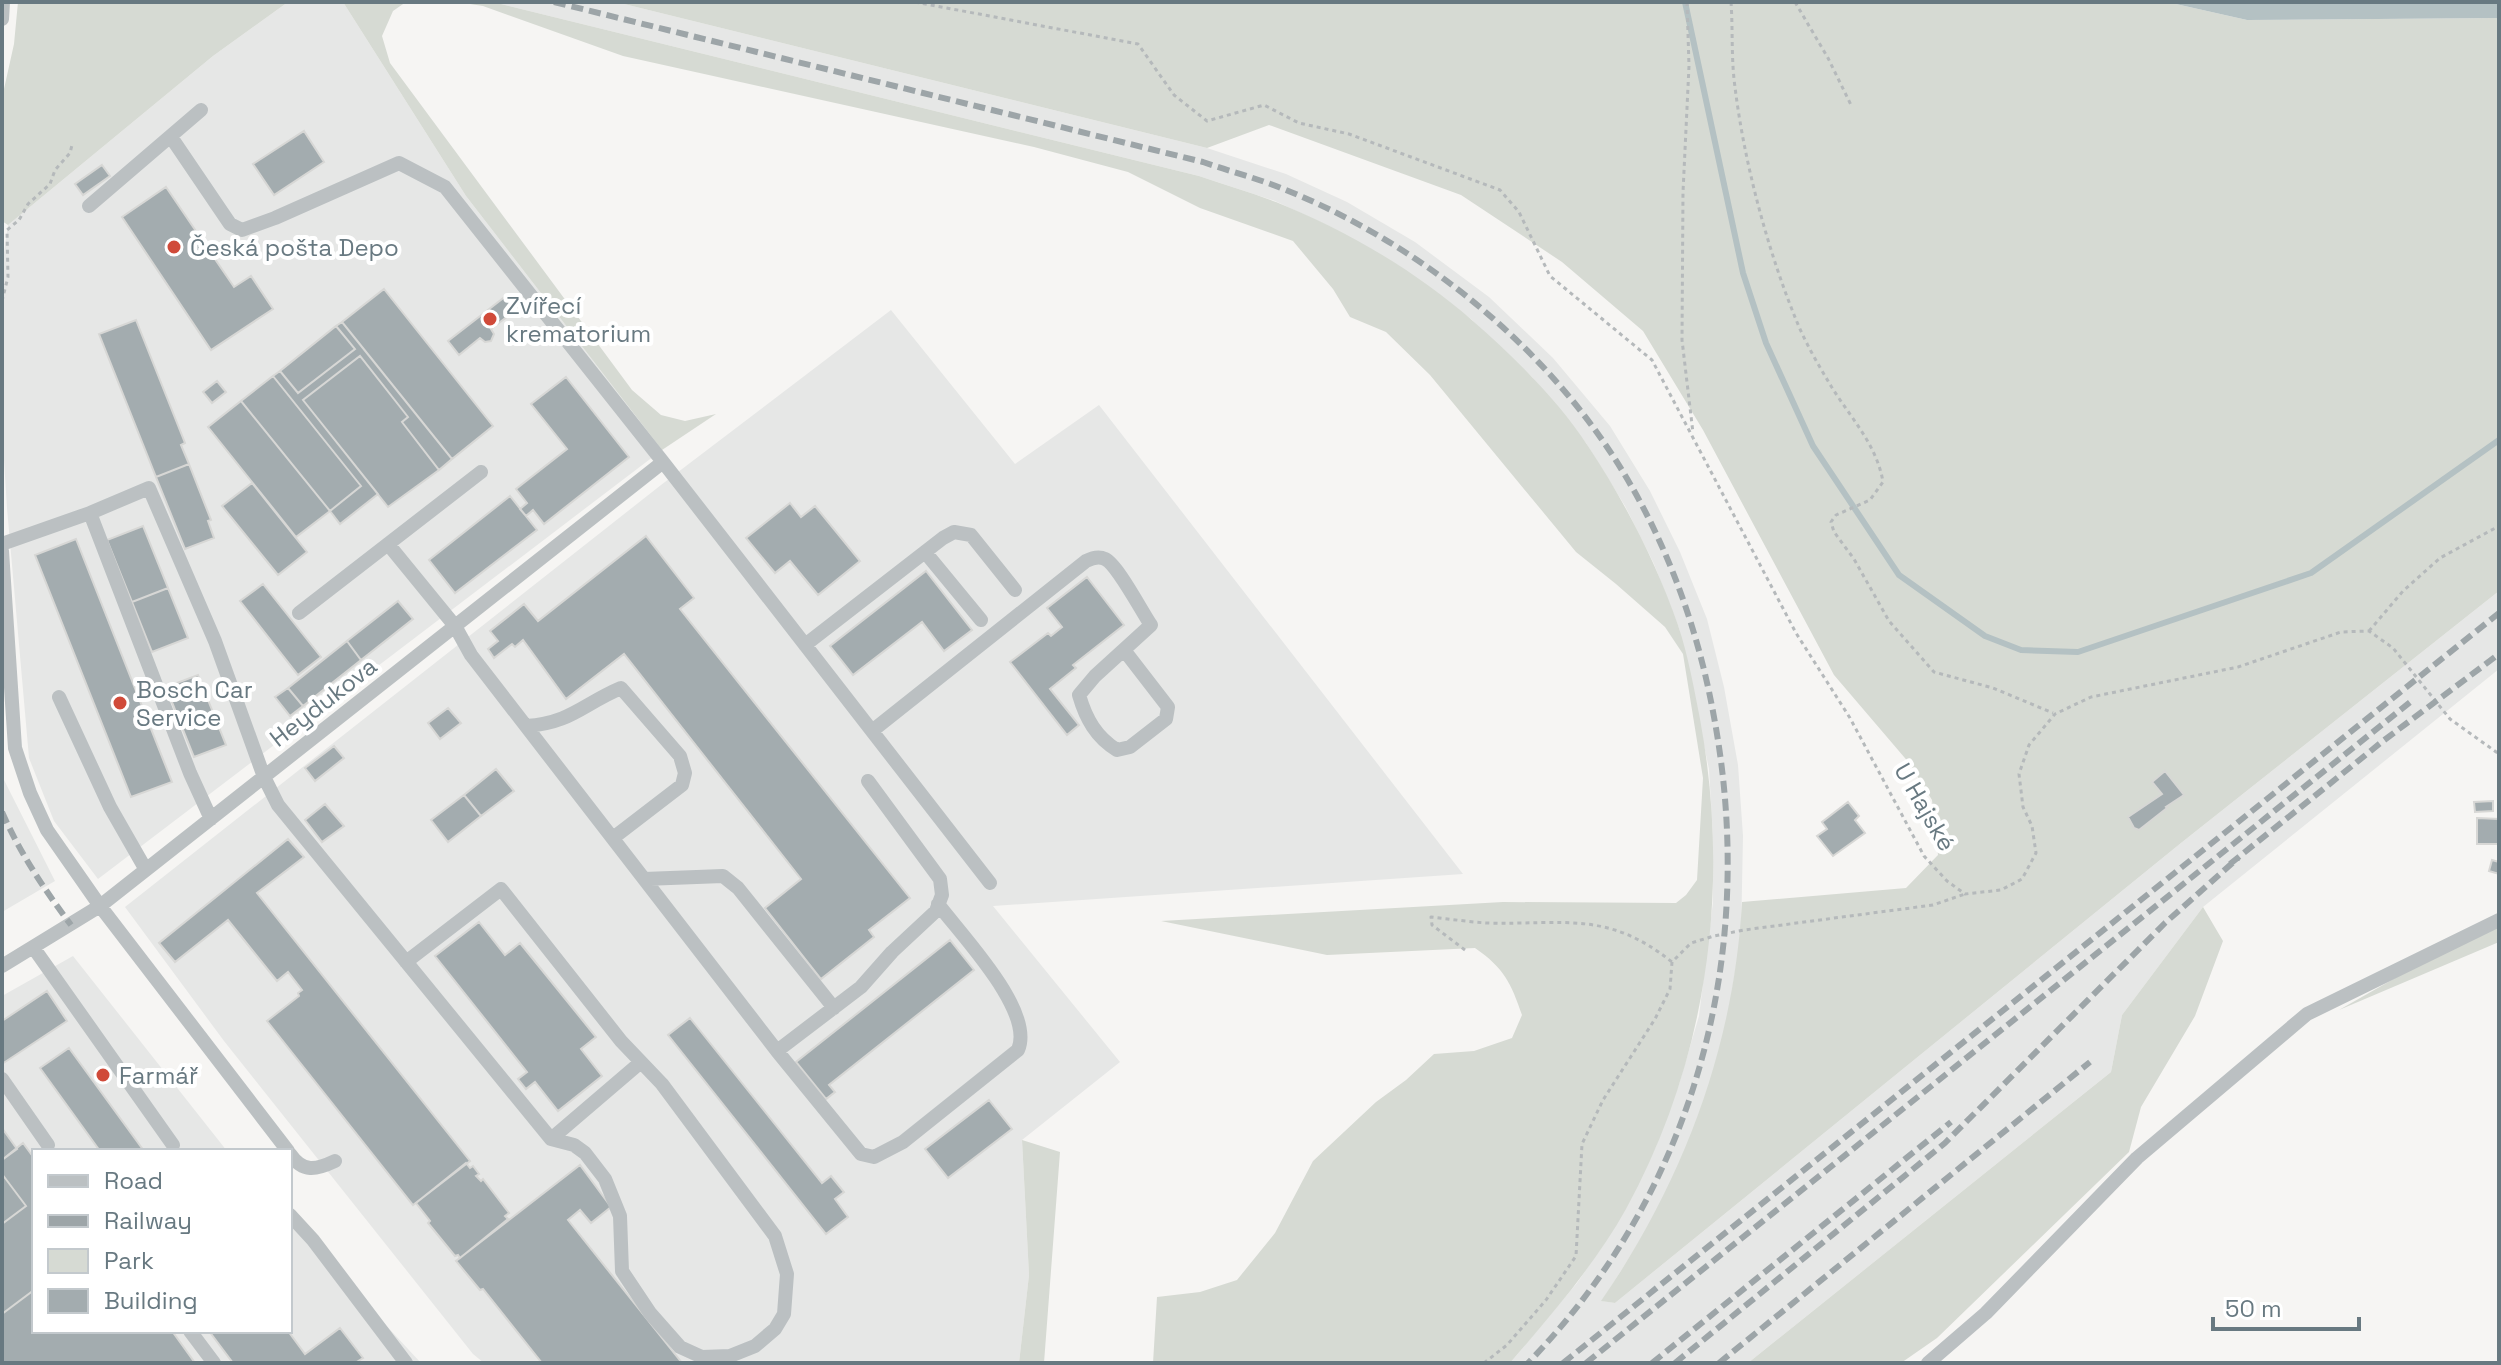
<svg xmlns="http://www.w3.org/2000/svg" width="2501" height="1365" viewBox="0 0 2501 1365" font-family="'Space Grotesk',sans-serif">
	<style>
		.built { fill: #e6e7e6 }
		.green { fill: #d6dad3 }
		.water { fill: #b4c1c3 }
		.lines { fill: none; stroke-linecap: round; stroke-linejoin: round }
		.stream { stroke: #b4c1c3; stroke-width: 6 }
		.building { fill: #a3acaf; stroke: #d7d7d5; stroke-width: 2 }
		.path { stroke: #b5b9bb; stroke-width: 3; stroke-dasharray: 4 4; stroke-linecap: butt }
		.minor { stroke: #bbc0c2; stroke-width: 14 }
		.rail { stroke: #9da5a8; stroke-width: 6; stroke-dasharray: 12 6; stroke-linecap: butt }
		.poi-dot { fill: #d04a39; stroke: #fff; stroke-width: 3 }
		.labels { text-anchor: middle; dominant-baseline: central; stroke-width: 8; stroke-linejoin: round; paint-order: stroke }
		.poi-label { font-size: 24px; fill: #687981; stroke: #fff; text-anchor: start }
		.street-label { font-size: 24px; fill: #687981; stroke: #fff }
	</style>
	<rect width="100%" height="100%" fill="#f6f5f3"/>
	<path class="built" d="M288 2H343L466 196 662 450 98 879 54 821 29 758 7 508 2 428V266L8 225 213 56Z
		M493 2H616L1207 148 1286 174 1347 202 1415 242 1489 297 1553 358 1610 426 1650 491 1680 552 1707 619 1724 687 1738 765 1743 836 1741 936 1727 1022 1707 1093 1683 1157 1652 1221 1602 1301 1615 1303 2181 843 2499 591V669L2203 907 2122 1015 2111 1072 1748 1363H1510L1577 1283 1602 1247 1626 1208 1656 1146 1679 1084 1699 1016 1713 902V837L1709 769 1679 628 1654 564 1625 506 1586 443 1532 377 1471 319 1399 266 1333 228 1275 201 1199 176Z
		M891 310 1015 464 1099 405 1463 874 993 906 1120 1062 1022 1140 1029 1275 1019 1363H484L473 1354 224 1041 125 907 661 485Z
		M2 776 55 881 2 912Z
		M73 956 227 1151H34V1331H290V1222L421 1363H2V996Z"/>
	<path class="green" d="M18 2H288L213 56 8 225 2 221V98L14 44Z
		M343 2H406L393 11 382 36 390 63 632 390 661 415 685 421 716 414 662 450 466 196Z
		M457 2H493L1199 176C1224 185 1251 192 1276 202 1346 230 1416 271 1473 321 1514 357 1558 400 1588 446 1625 502 1656 562 1678 625 1688 655 1694 688 1700 719 1731 886 1708 1059 1626 1209 1594 1266 1552 1314 1510 1363H1153L1157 1297 1200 1292 1237 1280 1275 1233 1313 1161 1376 1102 1406 1080 1434 1054 1474 1051 1512 1038 1522 1015C1511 983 1504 968 1475 948L1327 955 1161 921 1503 902 1676 903 1686 895 1697 880 1703 778 1683 654 1665 627 1616 584 1576 552 1430 375 1386 332 1350 317 1333 289 1293 241 1200 208 1128 172 1034 147 623 56 483 6Z
		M616 2H2167L2247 20 2499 18V591L2181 843 1615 1303 1601 1301C1683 1182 1734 1047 1742 902L1906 888 1938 855 1932 800 1910 764 1834 675 1703 430 1643 331 1562 262 1461 195 1269 125 1207 148Z
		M2203 907 2223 941 2195 1016 2141 1107 2129 1152 1937 1338 1901 1363H1748L2111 1072 2122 1015Z
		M2499 919V942L2339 1010Z
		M1022 1140 1060 1152 1044 1363H1019L1029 1275Z"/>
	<path class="water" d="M2167 2H2499V18L2247 20Z"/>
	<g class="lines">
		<path class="stream" d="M1685 2 1743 273 1766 343 1813 446 1899 575 1985 636 2021 650 2078 652 2311 573 2499 440"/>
	</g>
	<path class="building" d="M304 131 324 162 274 195 253 164Z
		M102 165 110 176 83 195 75 184Z
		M166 187 234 287 251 276 273 309 211 350 122 217Z
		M384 289 493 426 452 459 342 322Z
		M506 296 516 310 491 329 494 334 491 341 485 342 480 338 459 355 448 341Z
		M136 320 185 443 181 445 189 464 156 477 99 334Z
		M342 322 452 459 439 470 402 422 408 417 360 356 303 400 378 494 340 524 330 511 361 486 273 376 280 371 298 393 355 349 336 326Z
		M336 326 355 349 298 393 280 371Z
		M360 356 408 417 402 422 439 470 388 507 303 400Z
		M273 376 361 486 330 511 241 401Z
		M566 377 629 457 544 524 533 510 526 516 520 509 527 503 516 489 567 449 531 404Z
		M217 381 226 392 212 403 203 392Z
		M241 401 330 511 296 537 208 427Z
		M189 464 211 520 208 521 214 538 185 549 156 477Z
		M252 483 307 552 278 575 222 506Z
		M510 496 537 530 455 593 429 560Z
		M790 503 801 517 815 506 860 561 818 595 790 561 775 573 746 538Z
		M143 526 168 588 132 602 107 540Z
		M646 536 694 598 680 609 910 898 869 930 874 937 821 979 765 908 801 879 624 654 566 699 523 640 515 647 512 644 494 658 488 649 498 641 490 631 524 604 538 621Z
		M76 539 172 782 131 797 35 555Z
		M926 571 972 630 944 651 922 622 853 675 830 646Z
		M1087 577 1124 625 1073 665 1076 668 1050 689 1079 725 1067 735 1010 662 1048 633 1051 636 1062 627 1047 608Z
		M263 584 321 657 298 675 240 601Z
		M168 588 188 638 152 652 132 602Z
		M398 601 413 619 361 660 347 641Z
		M347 641 361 660 303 706 288 688Z
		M198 675 226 745 194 757 166 687Z
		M288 688 303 706 290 716 275 697Z
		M448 708 461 723 440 739 428 723Z
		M334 746 344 758 315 781 305 768Z
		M496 769 514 791 481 816 464 795Z
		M2165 771 2184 795 2166 807 2167 808 2139 830 2134 828 2128 817 2162 794 2152 782Z
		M464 795 481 816 448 842 431 820Z
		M2493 801V811L2475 812 2474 802Z
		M1848 802 1859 816 1855 820 1865 833 1833 856 1817 836 1827 829 1822 822Z
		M325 804 344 826 322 842 305 820Z
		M2477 818 2499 819V844H2477Z
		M288 839 304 857 257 893 470 1161 413 1205 267 1021 299 996 298 993 302 990 288 972 277 981 228 920 175 962 159 943Z
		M2492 860 2499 862V874L2489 871Z
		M479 922 505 955 520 943 596 1037 581 1049 602 1076 558 1111 535 1082 526 1089 518 1079 527 1072 435 956Z
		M950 940 974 970 829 1085 835 1092 826 1099 796 1062Z
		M47 991 67 1021 2 1064V1021Z
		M690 1018 822 1183 831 1176 844 1192 835 1199 848 1217 826 1234 668 1035Z
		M69 1048 144 1151H100L40 1068Z
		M989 1100 1012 1129 948 1178 925 1149Z
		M2 1128 17 1149 2 1160Z
		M23 1143 34 1158V1290L2 1314V1224L26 1206 2 1174V1160Z
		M466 1163 470 1168 473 1166 479 1174 476 1176 481 1181 483 1179 509 1213 505 1216 508 1219 460 1258 458 1255 455 1256 428 1223 430 1221 416 1203Z
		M580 1165 611 1207 591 1223 580 1210 568 1220 682 1363H542L483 1289 480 1290 456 1261Z
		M2 1174 26 1206 2 1224Z
		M34 1290V1331H172L195 1363H2V1314Z
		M340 1328 363 1358 355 1363H233L209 1331H288L305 1354Z"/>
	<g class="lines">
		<path class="path" d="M915 2 1138 44 1174 95 1207 121 1264 105 1299 123 1349 134 1500 190 1519 212 1550 276 1652 360 1796 633 1850 718 1924 856 1947 881 1965 894 2001 890 2022 879 2036 853 2032 826 2023 807 2019 774 2029 745 2055 714 2091 697 2238 667 2341 632 2369 631 2393 648 2450 719 2499 754
			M1687 2 1689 66 1683 192 1682 340 1693 433
			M1731 2C1733 30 1731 59 1735 87 1744 162 1768 252 1797 322 1806 344 1819 366 1831 386 1850 417 1877 445 1883 482L1870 500 1836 515 1831 522 1834 532 1854 559 1889 621 1934 672 1993 688 2053 713
			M1795 2 1828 58 1852 107
			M2 301 8 277 7 230 19 220 28 204 50 184 55 170 70 153 72 145
			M2369 631 2403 591 2440 558 2499 526
			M1465 950 1432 925 1431 917C1450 919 1469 922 1487 923 1564 925 1607 910 1672 962
			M1484 1363 1507 1345 1546 1300 1576 1256 1582 1144 1603 1100 1655 1019 1670 989 1672 962 1691 943 1714 936 1744 930 1933 905 1965 894"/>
		<path class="minor" d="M2 19 3 2
			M171 137 230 224 242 230 275 218 399 163 445 187 663 462 990 883
			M89 206 201 110
			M90 513 190 773 211 819
			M2 544 90 513 149 488 215 641 264 777 278 805 551 1139 574 1145 585 1153 605 1179 620 1216 622 1271 650 1313 680 1347 702 1357 730 1356 755 1346 775 1329 784 1314 787 1274 775 1236 662 1084 621 1041 501 889 406 962
			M388 544 455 626 471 655 777 1051 861 987 892 952 936 911 942 895 940 879 868 781
			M2 551 15 748 30 793 47 830 100 906 288 1151
			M925 552 981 620
			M299 613 481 472
			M805 645 943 538 954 532 971 535 1015 590
			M59 697 110 807 146 870
			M526 726C571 723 583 704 621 688L680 756 685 773 682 785 613 838
			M872 731 1086 561C1092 558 1099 556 1105 559 1117 564 1142 612 1151 625L1095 676 1079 695C1086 719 1096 737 1117 750L1130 747 1166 719 1168 707 1124 650
			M644 879 723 876 738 888 834 1008
			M33 947 173 1145
			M2 966 100 906 663 462
			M777 1051 861 1154 874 1157 903 1142 1018 1050C1035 1011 962 936 938 904
			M2 1079 48 1145
			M551 1139 641 1062
			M290 1154C303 1173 316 1170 335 1161
			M290 1215 313 1240 406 1363
			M190 1331 214 1363
			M1928 1363 1986 1313 2137 1158 2307 1014 2499 920"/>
		<path class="rail" d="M554 2 1203 162C1229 171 1256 178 1281 188 1405 237 1521 326 1598 434 1658 518 1696 617 1714 717 1758 953 1696 1190 1528 1363
			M2 812C20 853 44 889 71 925
			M2230 864 2383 741 2499 654
			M1563 1363 2499 613
			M1586 1363 2414 699
			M1652 1363 1951 1122
			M1675 1363 1945 1143 2165 923 2238 858
			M1719 1363 2090 1062"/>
	</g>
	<g class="poi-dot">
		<circle cx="174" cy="247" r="8"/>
		<circle cx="490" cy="319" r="8"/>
		<circle cx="120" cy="703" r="8"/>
		<circle cx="103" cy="1075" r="8"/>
	</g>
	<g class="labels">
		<g class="poi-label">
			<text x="190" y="247">Česká pošta Depo</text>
			<text x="506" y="305">Zvířecí<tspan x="506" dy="28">krematorium</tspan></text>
			<text x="136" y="689">Bosch Car<tspan x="136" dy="28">Service</tspan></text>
			<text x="119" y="1075">Farmář</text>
		</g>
		<g class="street-label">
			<text transform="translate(323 702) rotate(-38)">Heydukova</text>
			<text transform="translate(1925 807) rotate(60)">U Hajské</text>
		</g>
	</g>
	<rect width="2501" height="1365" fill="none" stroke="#687981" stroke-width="8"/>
	<rect x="32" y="1149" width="260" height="184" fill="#ffffff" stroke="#c3c9cd" stroke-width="2"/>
	<rect x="48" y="1175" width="40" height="12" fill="#bbc0c2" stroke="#c3c9cd" stroke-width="2"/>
	<text x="104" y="1189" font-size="24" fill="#687981">Road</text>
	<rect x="48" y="1215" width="40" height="12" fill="#9da5a8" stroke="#c3c9cd" stroke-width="2"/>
	<text x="104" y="1229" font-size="24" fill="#687981">Railway</text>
	<rect x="48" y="1249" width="40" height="24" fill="#d6dad3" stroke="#c3c9cd" stroke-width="2"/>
	<text x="104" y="1269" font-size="24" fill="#687981">Park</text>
	<rect x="48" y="1289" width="40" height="24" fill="#a3acaf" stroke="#c3c9cd" stroke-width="2"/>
	<text x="104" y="1309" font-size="24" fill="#687981">Building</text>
	<path d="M2213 1317v12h146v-12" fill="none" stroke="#687981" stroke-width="4"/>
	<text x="2225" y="1317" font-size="24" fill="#687981" stroke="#ffffff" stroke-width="6" paint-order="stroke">50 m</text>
</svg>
